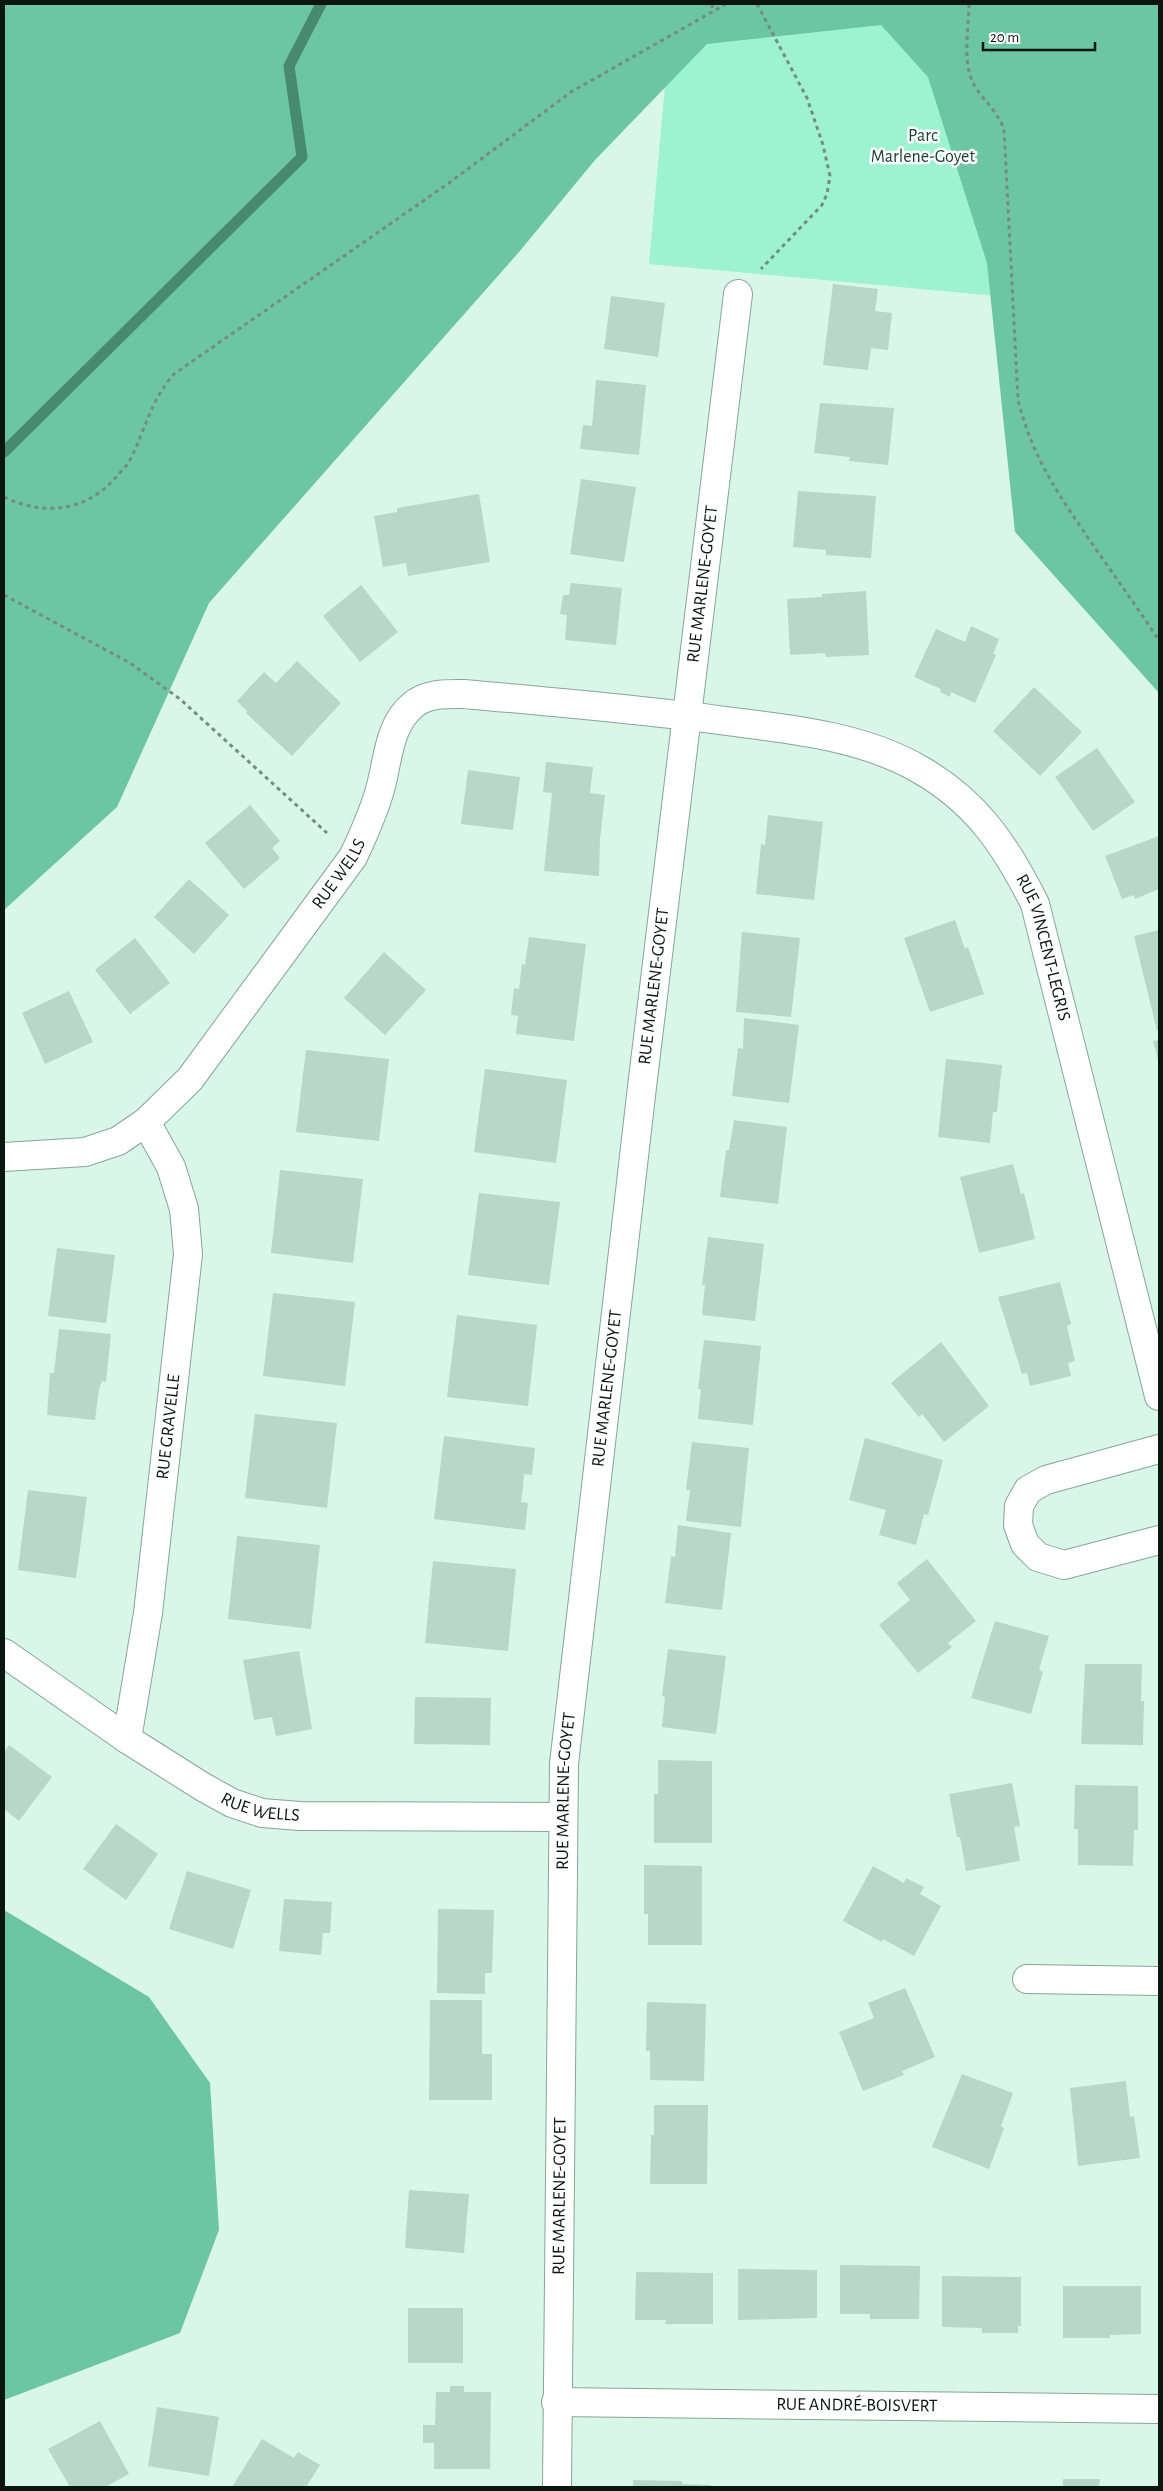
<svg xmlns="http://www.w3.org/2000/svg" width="1163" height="2491" viewBox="0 0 1163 2491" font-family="'Alegreya Sans',sans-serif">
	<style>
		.green { fill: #9df2d0 }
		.forest { fill: #6cc5a3 }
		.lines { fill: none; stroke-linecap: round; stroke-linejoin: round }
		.stream { stroke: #488a70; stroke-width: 11 }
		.building { fill: #b8d6c9 }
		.minor-casing { stroke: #87a598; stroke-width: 30 }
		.path { stroke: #768c82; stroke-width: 3; stroke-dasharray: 4 4; stroke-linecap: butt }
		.minor { stroke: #fff; stroke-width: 28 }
		.labels { text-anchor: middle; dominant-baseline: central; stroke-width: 5; stroke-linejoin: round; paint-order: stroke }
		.park-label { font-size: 18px; fill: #1a4233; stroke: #fff }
		.street-label { font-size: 18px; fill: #0b1611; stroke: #fff }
	</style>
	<rect width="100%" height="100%" fill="#d8f7e9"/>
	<path class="green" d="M1077 4 1052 301 649 264 672 7Z"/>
	<path class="forest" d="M4 4H1159V693L1015 532 987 263 928 77 881 25 707 44 595 160 519 252 209 603 117 807 4 910Z
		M4 1910 149 1997 210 2083 219 2230 180 2333 4 2400Z"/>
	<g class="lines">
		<path class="stream" d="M4 452 302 157 289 66 321 4"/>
	</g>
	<path class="building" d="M833 284 878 289 875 311 892 313 888 350 871 348 868 370 823 365Z
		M611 296 665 303 658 357 604 349Z
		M596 380 646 385 639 455 580 449 583 425 592 426Z
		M820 403 894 408 888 465 849 461 850 457 814 453Z
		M581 479 636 487 624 562 570 554Z
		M798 491 876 496 871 558 826 555V550L793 547Z
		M479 494 490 562 408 576 406 563 383 567 374 516 397 512V508Z
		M571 583 622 588 616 645 565 640 567 615 560 614 563 595H569Z
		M361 585 398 632 360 662 323 616Z
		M866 591 869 655 826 657 825 653 790 655 787 599 822 597V594Z
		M971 626 999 639 993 654 996 655 975 703 951 692 950 697 940 692 941 689 914 677 936 629 965 642Z
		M297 661 341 703 292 756 246 713 247 711 237 701 264 672 276 683Z
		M1034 687 1082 732 1040 776 993 731Z
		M1097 748 1135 802 1093 831 1055 777Z
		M546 762 593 767 590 793 605 795 600 839 599 876 544 871 552 793 543 792Z
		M468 770 520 777 513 830 461 824Z
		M250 805 280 841 272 848 280 858 244 889 205 843Z
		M768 815 823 822 814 900 756 894 761 844 765 845Z
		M1159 836V889L1135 899 1134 895 1122 899 1105 856Z
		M189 879 229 915 194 954 154 917Z
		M955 920 965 949 968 947 984 994 930 1012 904 938Z
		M1159 930V1030L1157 1031 1134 936Z
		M742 932 800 938 791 1017 736 1012Z
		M529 937 586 944 574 1041 516 1034 518 1016 511 1015 514 988 519 989 522 964 525 965Z
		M135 938 170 983 130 1014 95 970Z
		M384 952 426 990 385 1035 344 998Z
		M69 991 93 1042 45 1064 22 1013Z
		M744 1018 799 1025 789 1103 732 1096 738 1048 743 1049Z
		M1159 1040V1063L1153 1041Z
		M306 1050 389 1059 379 1141 296 1132Z
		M946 1059 1002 1065 997 1112H993L990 1143 938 1137Z
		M485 1069 567 1080 556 1163 474 1152Z
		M734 1120 787 1127 778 1204 720 1197 726 1150H729Z
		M1013 1164 1021 1194 1024 1193 1035 1239 979 1253 960 1177Z
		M280 1170 363 1179 353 1263 271 1253Z
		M479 1193 560 1202 549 1285 468 1275Z
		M708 1237 764 1244 755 1321 702 1315 705 1285H702Z
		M57 1248 115 1255 106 1323 48 1316Z
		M1060 1282 1071 1324 1067 1326 1075 1361 1068 1363 1071 1376 1030 1386 1027 1373 1022 1374 998 1297Z
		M273 1293 355 1302 345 1386 263 1376Z
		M457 1315 537 1325 528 1406 447 1397Z
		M59 1329 111 1334 106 1382 102 1381 99 1389 95 1420 47 1415 50 1373H54Z
		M704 1340 761 1346 753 1425 698 1419 701 1389H698Z
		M941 1342 989 1406 944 1442 922 1414 919 1417 891 1383Z
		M255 1414 337 1423 327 1508 245 1498Z
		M444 1436 535 1448 532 1475 524 1474 523 1488 521 1502 528 1503 525 1530 434 1519Z
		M865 1438 943 1460 928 1515 924 1514 916 1545 879 1535 886 1510 849 1500Z
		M692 1442 749 1448 741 1527 686 1521 690 1490H686Z
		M28 1490 87 1497 76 1578 18 1570Z
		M678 1525 731 1533 722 1610 665 1603 671 1556 675 1557Z
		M237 1536 320 1545 311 1629 228 1619Z
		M927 1559 976 1621 948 1643 952 1647 918 1673 879 1625 910 1600 897 1583Z
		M433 1561 516 1569 508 1651 425 1643Z
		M995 1621 1049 1636 1039 1670 1043 1672 1031 1714 971 1698Z
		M668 1649 726 1656 716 1734 662 1727 665 1697 662 1696Z
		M299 1651 312 1729 276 1736 272 1717 254 1720 243 1660Z
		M1085 1664H1142L1141 1701H1144L1143 1745 1081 1744Z
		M415 1697 491 1698 490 1745 414 1744Z
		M9 1745 52 1777 19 1821 4 1809V1753Z
		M658 1760 712 1761V1843H654V1794H658Z
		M1012 1783 1020 1826 1014 1827 1020 1861 966 1871 960 1837H957L949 1794Z
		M1075 1785 1138 1786V1830H1134L1133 1866 1078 1865V1829H1074Z
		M116 1824 158 1854 126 1900 83 1869Z
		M644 1865 702 1866V1945H648V1914H644Z
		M873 1866 904 1883 906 1878 924 1887 920 1894 941 1906 914 1956 883 1939 882 1942 843 1921Z
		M187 1871 251 1890 233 1949 169 1929Z
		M284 1899 332 1902 330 1933H323L321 1955 279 1951Z
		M438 1909 494 1910 492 1973H485V1994L437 1993Z
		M905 1988 935 2057 902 2071 904 2075 863 2091 839 2032 874 2018 868 2003Z
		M430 2000H482V2054H492V2100H429Z
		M647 2002 706 2004 704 2081 650 2080V2051H646Z
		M962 2074 1013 2093 1001 2126 1004 2128 989 2169 932 2147Z
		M1126 2081 1130 2117 1134 2116 1140 2158 1078 2166 1070 2088Z
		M654 2105H708L707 2184H650L651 2135H654Z
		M409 2190 469 2194 464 2253 405 2248Z
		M840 2265 920 2266 919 2319H870V2314H840Z
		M738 2269 817 2270V2318L738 2320Z
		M636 2272 713 2273V2324H665L666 2320H635Z
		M942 2276 1021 2277V2326H1018V2333H982V2328L942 2327Z
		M1063 2286H1141V2334L1110 2335V2338H1063Z
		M408 2308H463V2363H408Z
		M450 2386H464V2392H491L490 2469H434V2443H423V2425H435L436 2392H450Z
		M157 2407 219 2417 209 2476 148 2466Z
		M100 2421 129 2474 105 2487H70L48 2449Z
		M262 2439 294 2458 298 2452 320 2465 306 2487H232Z
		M1063 2479H1100L1099 2487H1063Z
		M633 2480 682 2481V2484L711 2485V2487H633Z"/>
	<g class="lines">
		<g class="minor-casing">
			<g id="minor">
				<path id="s1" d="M4 1157 85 1152 118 1141 146 1122 190 1079 353 857C363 836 372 816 379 793 388 765 387 726 413 705 427 693 447 694 464 694 551 702 639 709 726 721 790 729 862 736 919 769 977 802 1006 846 1035 904L1159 1396"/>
				<path d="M1159 1449 1046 1480 1028 1490 1019 1506 1018 1525 1025 1544 1038 1557 1064 1565 1159 1540"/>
				<path id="s2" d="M4 1653 127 1739 203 1787 232 1803 262 1813 300 1816 561 1817"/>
				<path id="s3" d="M127 1739 148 1613 188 1254 184 1209 171 1167 146 1122"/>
				<path d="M1027 1979 1159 1981"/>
				<path id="s4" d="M556 2402 1159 2409"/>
				<path id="s5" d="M557 2487 564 1764 642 1087 738 294"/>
			</g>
		</g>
		<path class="path" d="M712 4 713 12
			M757 4 807 98 823 145 830 176 827 194 822 205 761 269
			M969 4C969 28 961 66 976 88 985 102 997 111 1004 129L1018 400C1033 460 1061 498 1095 548 1117 579 1138 609 1159 640
			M4 497C46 517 88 511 118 475 122 470 128 465 130 460 146 429 150 401 174 374L449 183 571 92 726 4
			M4 595 130 663 180 699 327 833"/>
		<use href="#minor" class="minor"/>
	</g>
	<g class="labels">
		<g class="park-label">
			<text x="923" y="136">Parc<tspan x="923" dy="21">Marlene-Goyet</tspan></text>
		</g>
		<g class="street-label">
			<text stroke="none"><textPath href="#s5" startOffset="1911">RUE MARLENE-GOYET</textPath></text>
			<text stroke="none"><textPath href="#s1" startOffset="465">RUE WELLS</textPath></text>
			<text stroke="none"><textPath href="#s1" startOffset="1394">RUE VINCENT-LEGRIS</textPath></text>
			<text stroke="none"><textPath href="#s5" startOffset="1506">RUE MARLENE-GOYET</textPath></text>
			<text stroke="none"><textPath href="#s5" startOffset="1101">RUE MARLENE-GOYET</textPath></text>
			<text stroke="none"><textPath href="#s3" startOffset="315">RUE GRAVELLE</textPath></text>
			<text stroke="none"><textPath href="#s5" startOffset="696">RUE MARLENE-GOYET</textPath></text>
			<text stroke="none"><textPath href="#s2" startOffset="302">RUE WELLS</textPath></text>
			<text stroke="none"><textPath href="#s5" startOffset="291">RUE MARLENE-GOYET</textPath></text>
			<text stroke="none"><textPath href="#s4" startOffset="301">RUE ANDRÉ-BOISVERT</textPath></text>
		</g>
	</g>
	<rect width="1163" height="2491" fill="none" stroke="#0b1611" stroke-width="10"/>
	<path d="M983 42v8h112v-8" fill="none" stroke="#0b1611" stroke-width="2.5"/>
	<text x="990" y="42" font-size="15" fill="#0b1611" stroke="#ffffff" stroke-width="4" paint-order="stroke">20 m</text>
</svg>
